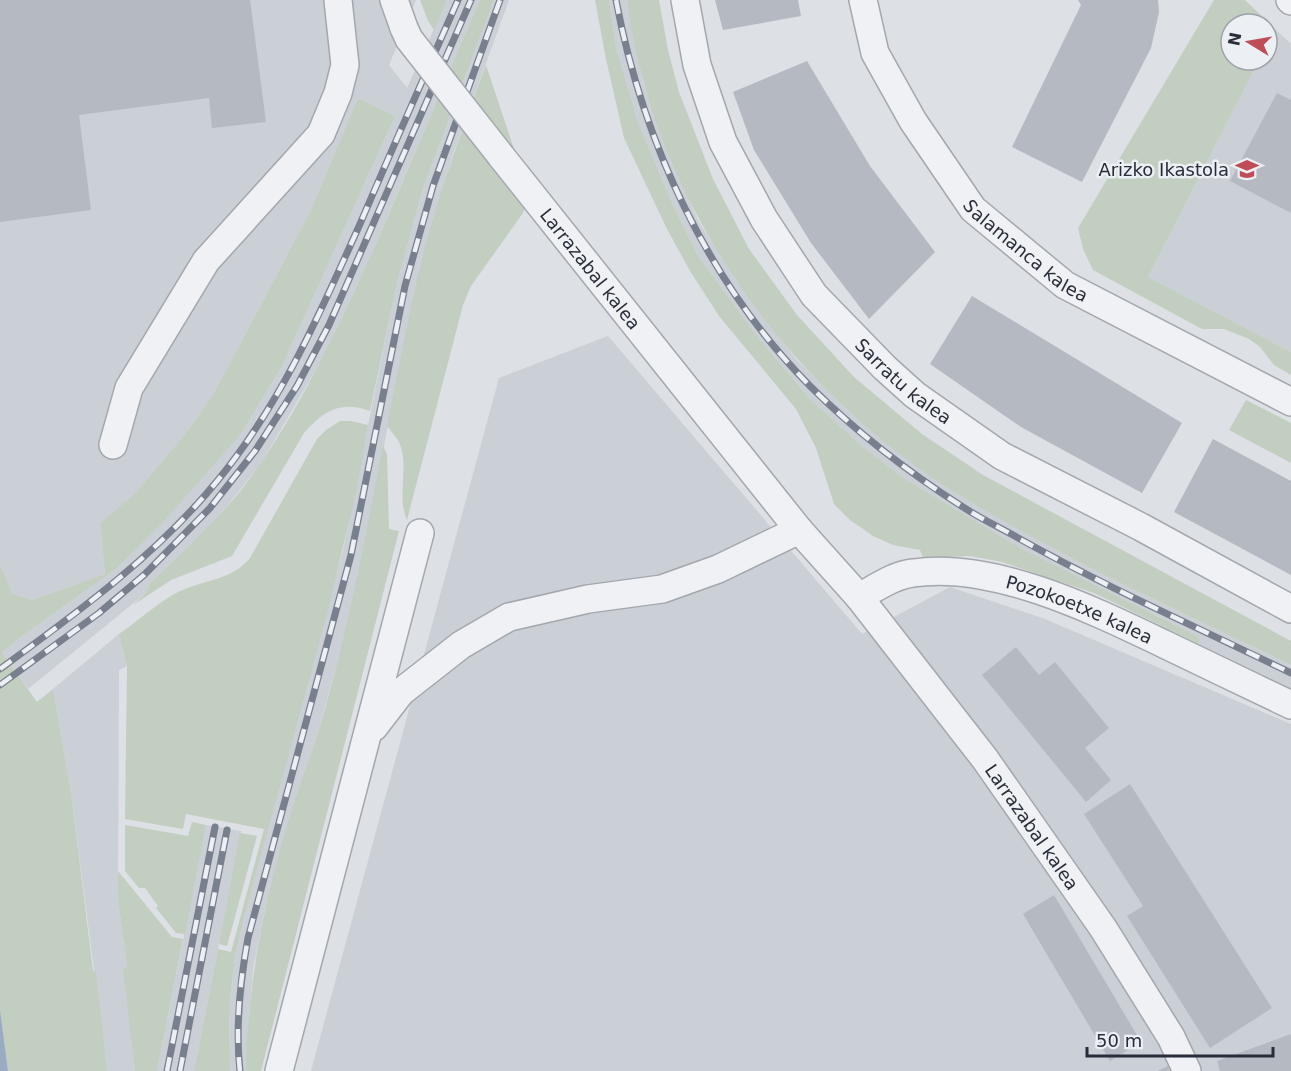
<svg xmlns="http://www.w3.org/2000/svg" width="1291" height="1071" viewBox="0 0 1291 1071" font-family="'DejaVu Sans',sans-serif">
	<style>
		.built { fill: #cbcfd6 }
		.green { fill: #c2cebf }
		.water { fill: #9babc2 }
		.building { fill: #b5b9c1 }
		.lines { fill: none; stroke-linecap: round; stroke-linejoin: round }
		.minor-casing { stroke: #a3a7ae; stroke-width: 30 }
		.minor { stroke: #eff1f4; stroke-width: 27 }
		.rail-casing { stroke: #787f8d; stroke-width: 7 }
		.rail { stroke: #eceff3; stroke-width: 4.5; stroke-dasharray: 14; stroke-linecap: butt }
		.minor-bridge-casing { stroke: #a3a7ae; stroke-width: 30; stroke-linecap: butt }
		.minor-bridge { stroke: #eff1f4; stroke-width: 27 }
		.labels { text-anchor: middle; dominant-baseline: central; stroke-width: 5; stroke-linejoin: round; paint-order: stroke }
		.poi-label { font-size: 18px; fill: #282d3a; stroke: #eceff3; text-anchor: end }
		.street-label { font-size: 18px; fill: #282d3a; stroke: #eceff3 }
	</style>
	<rect width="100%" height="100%" fill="#dde0e5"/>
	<path class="built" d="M0 0H416L389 65 407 88 447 0H480L365 269 324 356 260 465 213 523 150 583 146 593 28 689 2 653 18 639 116 569 240 435 282 366 395 116 358 98 310 212 213 395 182 438 135 495 100 523 105 574 32 600 13 594 0 565Z
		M494 0H509L452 157 435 213 409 319 356 587 341 650 316 739 294 805 265 909 253 969 247 1042V1071H230L229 1008 235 956 245 914 343 550 397 281 423 188Z
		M609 0H627L643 83 669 155 699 222 738 283 796 359 849 412 909 460 962 497 1063 553 1159 602 1291 665V688L1199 644V637L1019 547 905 479 863 447 809 398 756 335 699 257 672 203 638 123 616 47Z
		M1275 29 1291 44V352L1148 277 1259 60H1267V45Z
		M608 336 862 634 950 587 1045 619 1291 724V1071H311L499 378Z
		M119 634 127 666 119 670 118 900 127 968 124 969 135 1071H107L71 792 53 689Z
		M206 825 241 831 194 1071H157Z"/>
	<path class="green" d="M420 0H447L434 30 428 21Z
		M480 0H494L423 188 397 282 370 411C341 400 323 411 304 433L232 556 171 580 133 605 146 593 150 583C189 546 230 509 261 463 314 384 353 297 391 209 421 139 450 69 480 0Z
		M595 0H609L616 47 638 123 672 203 699 257 756 335 809 398 863 447 905 479 1019 547 1199 637V644L1094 593 1002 562 970 556 923 558 920 550 893 545 873 536 850 520 834 504 816 448 796 409 719 316 690 271 666 227 624 138 606 59Z
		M627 0H659L668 50 679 92 713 179 749 249 797 315 854 377 922 434 983 475 1291 641V665C1181 612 1069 561 964 498 790 393 653 203 627 0Z
		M1214 0H1245L1275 29 1267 45V24H1231V60H1259L1148 277 1291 352V375L1274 365 1260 347 1249 339 1224 329H1202L1093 270 1083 249 1078 228Z
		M486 65 527 188 528 200 523 213 471 286 463 305 407 520C396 496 410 466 399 442 396 437 391 431 387 426 402 354 414 282 435 212 450 162 468 113 486 65Z
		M358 98 395 116 282 366 240 435 163 522 116 569 18 639 2 653 37 702 53 689 71 792 93 971 96 972 107 1071H8L0 1009V565L13 594 32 600 105 574 100 523 135 494 182 438 213 395 310 212Z
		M1246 400 1291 423V463L1229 430Z
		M340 421H351L368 425 357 488 327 614 245 914 235 956 229 1008 230 1071H194L218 949 231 952 264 829 186 814 183 829 125 819 127 666 119 634C138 621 156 604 176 593 201 580 232 581 250 558L317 439 326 430Z
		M383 446 387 454 389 529 399 531 261 1071H247C245 1050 248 1028 250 1007 256 938 273 870 294 803 301 782 309 760 316 739 346 643 364 544 383 446Z
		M192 822 206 825 185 934 176 933 156 908 158 906 145 888H139L125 871V825L188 836Z
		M240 833 257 836 227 946 219 944Z
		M118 871 172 937 183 939 157 1071H135L123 969 127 967 118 900Z"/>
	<path class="water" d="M0 1009 8 1071H0Z"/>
	<path class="building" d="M0 0H250L266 122 212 128 209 98 79 115 91 210 0 222Z
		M715 0H798L801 16 723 30Z
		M1078 0H1158L1159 12 1151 48 1082 182 1012 147 1081 5Z
		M807 61 870 166 935 252 869 319 811 243 754 150 733 92Z
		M1277 93 1291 100V213L1230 181Z
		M972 296 1182 423 1142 493 1021 427 930 364Z
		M1213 439 1291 481V575L1174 512Z
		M1016 647 1039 675 1055 662 1109 728 1085 748 1111 780 1086 802 982 675Z
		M1130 784 1272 1008 1210 1048 1127 916 1143 906 1084 814Z
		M1054 895 1141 1042 1110 1061 1023 914Z
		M1291 1034V1071H1220L1217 1061Z
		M1168 1066 1170 1071H1157Z"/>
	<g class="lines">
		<g class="minor-casing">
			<g id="minor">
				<path d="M394 0 404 28"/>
				<path id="s1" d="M685 0 697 65 723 142 764 219 814 295 885 368 915 395 1002 456 1141 527 1291 609"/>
				<path id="s2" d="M863 0 875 53 913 121 973 209 1065 285 1291 402"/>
				<path d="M1290 0 1291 1"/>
				<path id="s3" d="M501 156 799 530 859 597 985 759 1103 928 1171 1037 1187 1071"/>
				<path d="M113 445 129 388 206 261 321 134 338 93 345 65 338 0"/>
				<path id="s4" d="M859 597C876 588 894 575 913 573 993 561 1093 610 1164 644 1206 664 1249 685 1291 705"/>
				<path d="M374 727 401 692 461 645 509 617 588 599 662 589 718 569 799 530"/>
				<path d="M279 1071 420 533"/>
			</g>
		</g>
		<use href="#minor" class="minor"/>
		<g class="rail-casing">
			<path id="rail" d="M616 0C643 142 707 282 810 386 856 432 908 472 963 507 981 519 1001 528 1020 539 1108 588 1201 629 1291 673
				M0 669C78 612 157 555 218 480 282 402 319 315 360 224 392 149 425 75 458 0
				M0 685 99 613 144 575 210 508 255 451 297 386 329 325 471 0
				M167 1071 215 827
				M180 1071 227 830
				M240 1071C235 1026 240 982 248 938L351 555 405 286 433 186 500 0"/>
		</g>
		<use href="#rail" class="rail"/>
		<g class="minor-bridge-casing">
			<path id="minor-bridge" d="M404 28 409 39 501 156"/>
		</g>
		<use href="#minor-bridge" class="minor-bridge"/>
	</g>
	<defs>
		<g id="school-bare" transform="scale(1.8)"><path d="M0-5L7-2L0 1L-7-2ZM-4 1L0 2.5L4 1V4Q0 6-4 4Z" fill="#bf4d57" stroke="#eceff3" stroke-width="2.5" paint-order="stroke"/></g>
	</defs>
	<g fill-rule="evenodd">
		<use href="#school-bare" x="1247" y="169"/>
	</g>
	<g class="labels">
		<g class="poi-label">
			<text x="1229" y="169">Arizko Ikastola</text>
		</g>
		<g class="street-label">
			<text stroke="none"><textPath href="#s2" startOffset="306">Salamanca kalea</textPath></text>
			<text stroke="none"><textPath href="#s3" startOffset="144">Larrazabal kalea</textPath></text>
			<text stroke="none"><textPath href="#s1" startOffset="450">Sarratu kalea</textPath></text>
			<text stroke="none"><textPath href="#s4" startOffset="232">Pozokoetxe kalea</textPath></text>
			<text stroke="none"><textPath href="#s3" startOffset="856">Larrazabal kalea</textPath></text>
		</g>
	</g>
	<g transform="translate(1249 42) rotate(281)"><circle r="28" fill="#eceff3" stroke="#9ea1a9" stroke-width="1.5"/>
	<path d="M0-4.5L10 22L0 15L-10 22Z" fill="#bf4d57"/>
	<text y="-9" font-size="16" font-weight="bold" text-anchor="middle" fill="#282d3a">N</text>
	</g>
	<path d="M1087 1047v9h186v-9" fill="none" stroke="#282d3a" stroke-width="3"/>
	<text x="1096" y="1047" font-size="18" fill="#282d3a" stroke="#eceff3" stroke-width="4.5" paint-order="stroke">50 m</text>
</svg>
